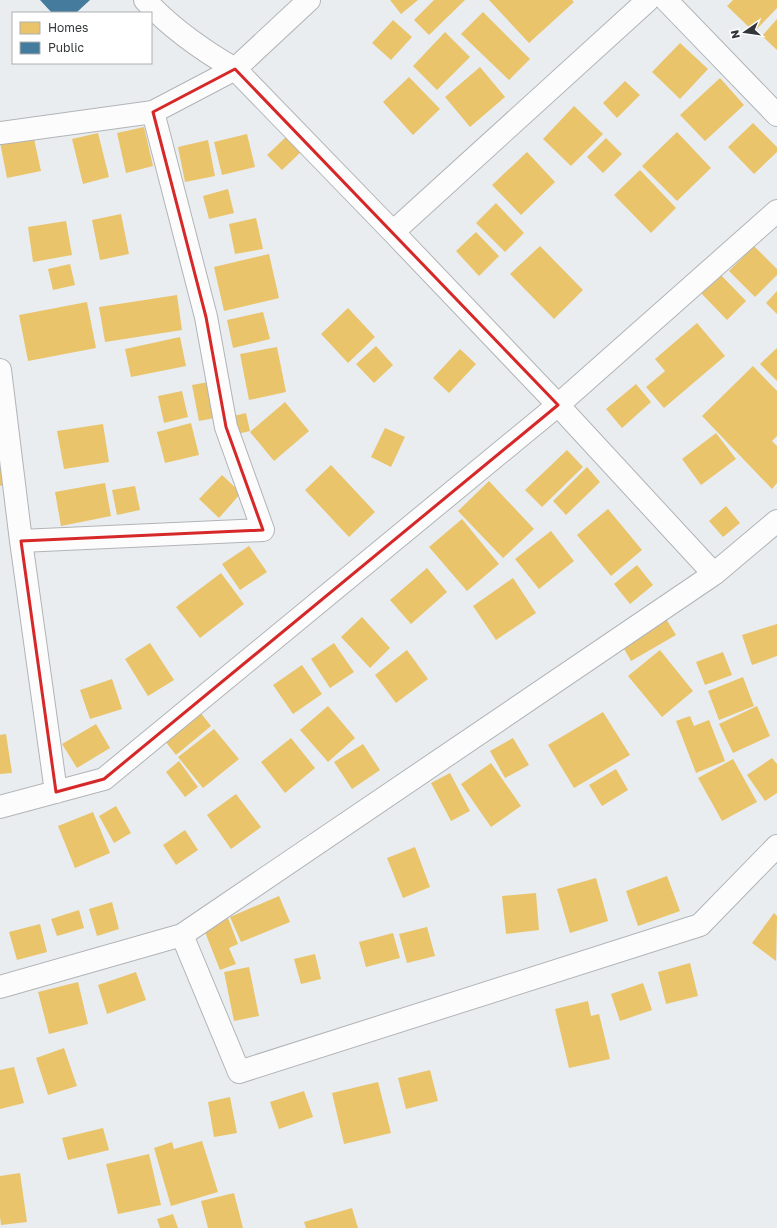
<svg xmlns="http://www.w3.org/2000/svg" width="777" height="1228" viewBox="0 0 777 1228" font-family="'Golos Text',sans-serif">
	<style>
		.homes { fill: #e9c46a }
		.public { fill: #457b9d }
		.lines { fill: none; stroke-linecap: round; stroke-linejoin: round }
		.street-casing { stroke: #b1b4b7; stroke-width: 24 }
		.street { stroke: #fcfcfd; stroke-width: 22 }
		.marked { fill: none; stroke: #d62828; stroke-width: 3; stroke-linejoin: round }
	</style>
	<rect width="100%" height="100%" fill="#e9edf0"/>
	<path class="homes" d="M390 0H418L401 14Z
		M434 0H465L429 35 414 20Z
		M489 0H572L574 2 529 43Z
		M733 0H777V8L754 32 727 6Z
		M483 12 530 59 509 80 461 34Z
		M777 19V50L762 36Z
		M393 20 412 37 391 60 372 43Z
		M445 32 470 57 437 90 413 66Z
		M680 43 708 69 680 99 652 72Z
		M480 67 505 97 470 127 445 97Z
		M409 77 440 109 413 135 383 102Z
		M720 78 744 105 705 141 680 115Z
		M625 81 640 95 617 118 603 103Z
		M574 106 603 134 571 166 543 139Z
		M753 123 777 147V152L754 174 728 147Z
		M144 127 153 166 126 173 117 133Z
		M677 132 711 168 677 201 642 166Z
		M98 133 109 177 83 184 72 139Z
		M33 134 41 171 7 178 0 142Z
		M247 134 255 167 222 175 214 142Z
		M287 136 302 151 282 170 267 155Z
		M606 138 622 154 603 173 587 157Z
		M208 140 215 176 185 182 178 147Z
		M527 152 555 182 521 215 492 185Z
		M640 170 676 208 651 233 614 195Z
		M228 189 234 213 209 219 203 196Z
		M496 203 524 233 505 252 476 223Z
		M121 214 129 254 100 260 92 220Z
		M256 218 263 249 235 254 229 224Z
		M66 221 72 255 33 262 28 227Z
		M476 232 499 256 479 276 456 251Z
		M540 246 583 290 554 319 510 274Z
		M754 246 777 269V275L755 297 729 271Z
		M269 254 279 298 224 311 214 267Z
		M70 264 75 285 53 290 48 269Z
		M719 273 746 301 727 320 700 292Z
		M777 291V314L766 303Z
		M177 295 182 330 105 342 99 307Z
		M87 302 96 348 28 361 19 315Z
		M348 308 375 337 348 363 321 334Z
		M263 312 270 339 233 348 227 320Z
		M697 323 725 356 664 408 646 387 665 371 655 359Z
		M180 337 186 366 131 377 125 349Z
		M376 346 393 365 374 383 356 364Z
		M277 347 286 392 249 400 240 354Z
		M777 348V381L760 364Z
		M460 349 476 364 449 393 433 378Z
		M753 366 777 391V436L772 441 777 446V483L772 489 702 416Z
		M214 381 220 417 199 421 192 385Z
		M636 384 651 402 622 428 606 409Z
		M182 391 188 417 164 423 158 396Z
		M285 402 309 431 274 461 250 432Z
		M246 413 250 431 233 435 229 417Z
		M191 423 199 455 165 463 157 432Z
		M103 424 109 462 64 469 57 431Z
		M385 428 405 437 391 467 371 457Z
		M716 433 736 459 701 485 682 459Z
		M567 450 583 467 542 507 525 490Z
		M331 465 375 512 349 537 305 490Z
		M587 467 600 482 566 515 553 501Z
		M1 469 5 484 0 486V470Z
		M222 475 241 493 219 518 199 499Z
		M489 481 534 529 503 558 458 511Z
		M105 483 111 516 61 526 55 492Z
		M135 486 140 510 117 515 112 490Z
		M726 506 740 523 723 537 709 521Z
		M608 509 642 550 611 576 577 535Z
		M462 519 499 564 467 591 429 547Z
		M551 531 574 561 539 589 515 559Z
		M249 546 267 572 240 590 222 564Z
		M637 565 653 585 630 604 614 584Z
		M427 568 447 592 411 624 390 600Z
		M221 573 244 604 200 638 176 607Z
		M513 578 536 613 496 640 473 606Z
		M663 614 676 635 631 661 619 640Z
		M362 617 390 648 370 668 341 637Z
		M777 624V656L752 665 742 635Z
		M150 643 174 680 148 696 125 659Z
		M334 643 354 672 330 688 311 659Z
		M407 650 428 679 396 703 375 675Z
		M660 650 693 691 662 717 628 676Z
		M723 652 732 675 705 685 696 662Z
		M302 665 322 694 293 714 273 685Z
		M743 677 754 706 719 720 708 691Z
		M112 679 122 709 90 719 80 690Z
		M328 706 355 738 328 762 300 730Z
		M757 706 770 736 733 753 719 724Z
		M200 712 211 726 176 755 165 741Z
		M603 712 630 755 574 788 548 745Z
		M690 716 694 726 709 720 725 761 696 773 676 721Z
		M96 724 110 748 77 768 62 744Z
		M214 729 239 759 203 788 178 757Z
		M6 734 12 773 0 774V735Z
		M291 738 315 768 285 793 261 762Z
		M513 738 529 765 505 778 490 751Z
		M363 744 380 770 352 789 334 762Z
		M772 758 777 764V793L765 801 747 775Z
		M733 759 757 802 722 821 698 778Z
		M179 761 198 787 185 797 166 772Z
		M491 763 521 806 491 827 461 784Z
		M616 769 628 790 602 806 589 785Z
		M450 773 470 811 451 821 431 783Z
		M236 794 261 827 231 849 207 815Z
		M116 806 131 833 114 843 99 816Z
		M93 812 110 853 75 868 58 826Z
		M185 830 198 850 176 865 163 845Z
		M415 847 430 887 403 898 387 858Z
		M667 876 680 911 638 926 626 891Z
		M596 878 608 921 570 933 557 889Z
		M536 893 539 930 506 934 502 896Z
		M279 896 290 922 241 942 230 917Z
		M112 902 119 929 97 936 89 909Z
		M79 910 84 928 57 936 51 919Z
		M774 913 777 916 776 961 752 943Z
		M228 918 238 944 229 948 236 964 220 970 203 927Z
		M40 924 47 952 17 960 9 932Z
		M427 927 435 956 407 963 399 934Z
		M393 933 400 958 366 967 359 942Z
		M315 954 321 979 301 984 294 959Z
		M690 963 698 996 666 1004 658 972Z
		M249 967 259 1016 234 1021 224 972Z
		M136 972 146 1000 107 1014 98 985Z
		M78 982 88 1024 49 1034 38 992Z
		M643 983 652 1010 620 1021 611 994Z
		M588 1001 591 1016 599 1014 610 1059 569 1068 555 1009Z
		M64 1048 77 1086 48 1095 36 1058Z
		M14 1067 24 1103 0 1109V1070Z
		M430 1070 438 1101 406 1109 398 1078Z
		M378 1082 391 1133 344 1144 332 1093Z
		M304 1091 313 1117 279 1129 270 1102Z
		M230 1097 237 1133 214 1137 208 1102Z
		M103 1128 109 1150 68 1160 62 1138Z
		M202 1141 218 1192 171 1206 154 1148 172 1142 174 1149Z
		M149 1154 161 1205 118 1214 106 1164Z
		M20 1173 27 1222 1 1225 0 1217V1176Z
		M234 1193 243 1228H208L201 1201Z
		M352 1208 358 1228H306L304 1222Z
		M173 1214 178 1228H160L157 1219Z"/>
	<path class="public" d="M40 0H90L76 13H52Z"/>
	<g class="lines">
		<g class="street-casing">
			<path id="street" d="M145 0C171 28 202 50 235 69L393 232 558 405 714 574
				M666 0 777 115
				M0 133 153 112
				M393 232 648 0
				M0 370 21 541 56 792
				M21 541 263 530 226 427 206 317 153 112 235 69 309 0
				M0 807 104 779 558 405 777 211
				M182 935 239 1072 700 925 777 846
				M0 987 182 935 714 574 777 521"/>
		</g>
		<use href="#street" class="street"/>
	</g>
	<path class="marked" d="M235 69 558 405 104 779 56 792 21 541 263 530 226 427 206 317 153 112Z"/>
	<rect x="12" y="12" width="140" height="52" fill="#ffffff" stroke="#adafaf"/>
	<rect x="20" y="22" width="20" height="12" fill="#e9c46a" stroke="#adafaf"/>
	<text x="48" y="32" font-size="12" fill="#333638">Homes</text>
	<rect x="20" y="42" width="20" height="12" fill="#457b9d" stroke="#adafaf"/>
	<text x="48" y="52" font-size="12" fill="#333638">Public</text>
	<g transform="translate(745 32) rotate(257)" stroke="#ffffff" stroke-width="3" paint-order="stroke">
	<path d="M0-3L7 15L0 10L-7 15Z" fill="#333638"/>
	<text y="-6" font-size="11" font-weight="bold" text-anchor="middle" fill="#333638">N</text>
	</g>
</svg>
